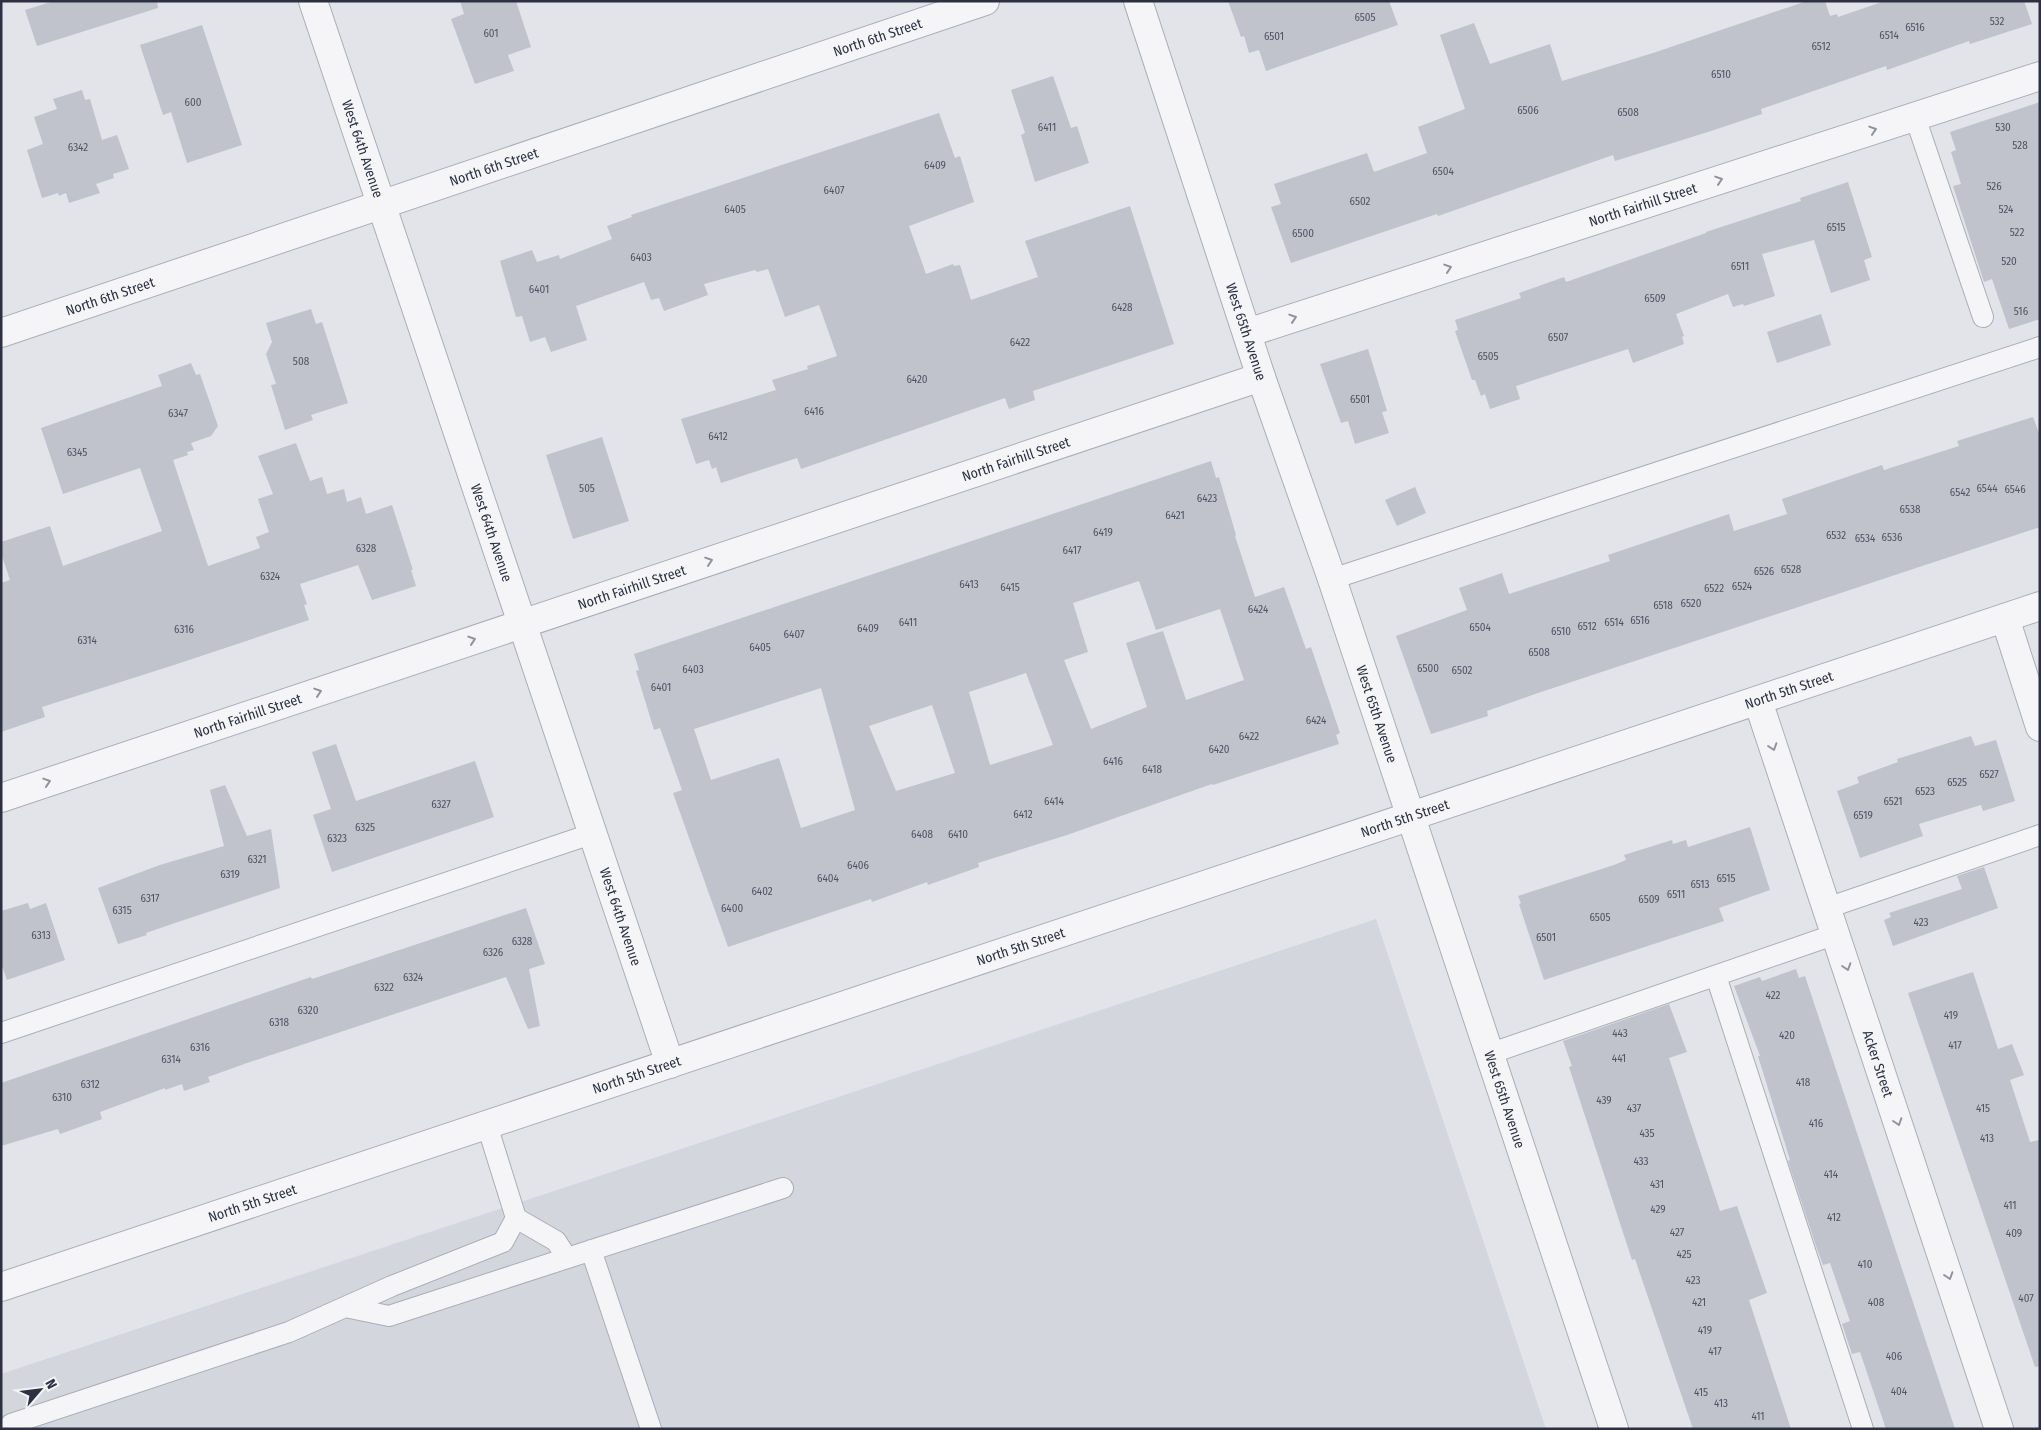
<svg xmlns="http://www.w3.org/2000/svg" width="2041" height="1430" viewBox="0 0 2041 1430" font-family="'Fira Sans Condensed',sans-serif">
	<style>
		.built { fill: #d4d6de }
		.building { fill: #c0c2cc; fill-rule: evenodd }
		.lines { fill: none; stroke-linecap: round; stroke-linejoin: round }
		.service-casing { stroke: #abaeb6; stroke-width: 22 }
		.minor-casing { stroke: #abaeb6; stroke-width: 30 }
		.tertiary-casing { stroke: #abaeb6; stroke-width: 30 }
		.service { stroke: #f5f5f8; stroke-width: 20 }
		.minor { stroke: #f5f5f8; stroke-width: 28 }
		.tertiary { stroke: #f5f5f8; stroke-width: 28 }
		.oneway { stroke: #90929c }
		.labels { text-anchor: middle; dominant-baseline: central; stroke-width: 4; stroke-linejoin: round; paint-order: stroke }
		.number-label { font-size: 11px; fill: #515463 }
		.street-label { font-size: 14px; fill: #2c3040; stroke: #f2f3f7 }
	</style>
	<rect width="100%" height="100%" fill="#e2e4e9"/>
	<path class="built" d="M1376 919 1546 1429H1V1374Z"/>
	<path class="building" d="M54 1H157L158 8 37 46 25 10Z
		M460 1H516L531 47 508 55 514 71 475 84 451 19 464 14Z
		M1228 1H1389L1398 25 1266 71 1259 50 1249 53 1244 36 1241 37Z
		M1807 1H1825L1830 16 1837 14 1838 17 1885 1H2024L2032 24 1970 44 1969 41 1887 70 1886 66 1761 109 1762 114 1711 131 1615 161 1613 155 1438 216 1437 214 1291 263 1271 207 1281 204 1274 184 1367 153 1374 172 1427 153 1418 127 1465 109 1440 35 1474 23 1490 64 1550 44 1562 81 1653 53Z
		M202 25 242 145 187 163 171 112 163 115 140 45Z
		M1053 76 1071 128 1077 126 1089 163 1035 182 1021 135 1025 133 1011 90Z
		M82 90 85 100 90 99 102 140 117 135 129 169 113 174 114 178 96 184 100 193 69 203 66 193 59 196 58 193 42 198 27 150 43 144 34 117 57 109 53 99Z
		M2040 102V319L2009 329 1992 279 1984 282 1953 186 1961 184 1951 152 1956 150 1950 132Z
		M939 113 955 158 960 156 974 202 909 226 926 274 953 264 954 266 960 265 971 300 1038 277 1025 241 1130 206 1174 344 1033 391 1035 400 1009 409 1005 398 801 469 797 458 721 483 716 467 712 469 709 460 696 464 681 419 776 390 772 380 808 369 807 366 837 356 819 305 785 317 768 269 757 272 755 270 704 284 708 295 664 311 659 298 651 300 644 282 576 306 587 340 551 352 545 337 530 342 522 316 516 317 500 261 532 250 537 262 559 255 560 259 612 239 607 226 632 217 631 215Z
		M1848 182 1872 257 1864 260 1870 280 1831 293 1814 240 1762 254 1775 296 1744 306 1743 304 1733 307 1728 294 1676 314 1684 336 1682 337 1684 344 1633 363 1628 349 1516 386 1520 399 1490 409 1485 394 1481 396 1475 380H1472L1455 331 1458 330 1455 320 1521 298 1519 293 1564 277 1566 282 1706 233V232L1801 201 1800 198Z
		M311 309 316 324 322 322 348 403 311 415 313 420 285 430 271 385 276 384 266 354 272 342 266 323Z
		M1821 314 1831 345 1777 363 1767 332Z
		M1368 349 1387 411 1382 412 1389 433 1355 444 1348 421 1341 423 1320 364Z
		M191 363 196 375 200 374 218 426 211 436 191 443 194 450 187 452 188 455 173 460 208 566 260 548 256 537 269 532 258 499 273 494 258 456 296 443 310 481 322 477 327 494 344 489 347 502 361 497 366 514 392 505 413 570H411L416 586 372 600 358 565 300 584 307 604 304 605 309 620 174 665 42 707 45 717 1 732V583L10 580 1 553V542L50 526 63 566 162 531 140 468 63 494 41 428 162 386 158 375Z
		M2033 417 2040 436V527L1535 694 1487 711 1488 716 1431 734 1396 636 1467 610 1459 588 1502 573 1509 594 1610 561 1608 555 1729 514 1734 531 1787 514 1782 499 1882 465 1884 470 1959 446 1957 441Z
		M602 437 629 521 573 539 546 455Z
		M1211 461 1216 478 1219 477 1236 535 1235 536 1255 597 1284 587 1306 649 1311 647 1340 733 1336 735 1339 744 1213 785 1212 784 1067 835 978 863 979 867 928 885 927 882 872 902 871 899 728 947 673 793 682 790 660 728 654 730 636 671 639 670 634 654ZM1139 581 1156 630 1220 609 1244 680 1186 700 1163 631 1144 637 1126 643 1147 707 1091 729 1064 660 1088 652 1073 603ZM1026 673 1053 745 990 765 969 692ZM821 688 855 810 801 828 779 758 711 780 694 729ZM932 705 955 773 896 791 869 726Z
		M1415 487 1426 513 1397 526 1385 500Z
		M1971 736 1975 746 1996 740 2015 801 1983 811 1981 805 1919 824 1923 836 1860 858 1837 791 1859 783 1857 777 1898 762 1897 759Z
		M336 744 356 801 475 761 494 817 332 872 313 815 331 809 312 752Z
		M225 785 247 836 271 829 280 888 175 923 146 933 147 935 118 944 98 888 160 865 224 846 210 790Z
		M1750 827 1770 890 1719 908 1724 921 1544 980 1519 904 1521 903 1518 896 1614 865 1626 860 1624 855 1672 840 1673 844 1686 840 1688 847Z
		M1984 867 1998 908 1893 946 1884 920 1891 917 1889 913 1962 889 1957 876Z
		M28 903 30 909 46 903 65 960 7 980 1 963V911Z
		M526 908 545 964 529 969 540 1026 528 1029 506 977 247 1063 208 1077 210 1082 184 1091 182 1084 165 1090V1088L100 1112 102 1119 60 1134 58 1129 1 1146V1083L311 977 312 979Z
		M1796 969 1799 978 1805 976 1955 1429H1886L1860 1352 1852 1354 1842 1324 1850 1321 1830 1263 1823 1265 1816 1246 1788 1161 1790 1160 1758 1056H1760L1734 986 1760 977 1762 981Z
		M1973 972 1998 1049 2012 1044 2024 1075 2010 1080 2030 1142 2040 1140V1366L2035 1367 1908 993Z
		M1669 1004 1687 1052 1669 1058 1720 1211 1737 1206 1767 1293 1749 1300 1791 1429H1693L1635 1259 1632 1260 1569 1067 1572 1066 1563 1041Z"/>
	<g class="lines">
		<g class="service-casing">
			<path id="service" d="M1915 117 1983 317
				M1332 579 2040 347
				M1827 908 2040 835
				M1716 976 1863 1429
				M1 1033 594 833
				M1489 1054 1836 934
				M516 1218 556 1241 567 1258
				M591 1250 651 1429
				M345 1307 389 1316 783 1188
				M11 1424 289 1332 392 1286 503 1242 516 1218 487 1125"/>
		</g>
		<g class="minor-casing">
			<g id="minor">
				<path id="s1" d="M313 1 670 1064"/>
				<path id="s2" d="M1138 1 1261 377 1332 579 1614 1429"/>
				<path id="s3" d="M1 333 985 1"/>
				<path id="s4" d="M1247 333 2040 76"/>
				<path d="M2005 618 2040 727"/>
				<path id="s5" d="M1758 701 1999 1429"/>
				<path id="s6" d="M1 798 1261 377"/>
			</g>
		</g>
		<g class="tertiary-casing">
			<g id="tertiary">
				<path id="s7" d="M1 1287 2040 606"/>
			</g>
		</g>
		<use href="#service" class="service"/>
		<use href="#minor" class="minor"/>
		<use href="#tertiary" class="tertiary"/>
	</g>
	<defs><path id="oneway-chevron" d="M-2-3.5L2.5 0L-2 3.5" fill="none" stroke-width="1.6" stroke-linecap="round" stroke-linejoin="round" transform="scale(1.25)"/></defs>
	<g class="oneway">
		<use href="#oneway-chevron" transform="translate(1873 130) rotate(-18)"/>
		<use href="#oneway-chevron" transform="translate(1719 180) rotate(-18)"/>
		<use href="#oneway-chevron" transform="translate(1448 268) rotate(-18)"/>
		<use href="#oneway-chevron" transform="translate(1293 318) rotate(-18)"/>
		<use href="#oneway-chevron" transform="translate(709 561) rotate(-18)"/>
		<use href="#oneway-chevron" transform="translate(472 640) rotate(-18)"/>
		<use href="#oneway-chevron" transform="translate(318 692) rotate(-18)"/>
		<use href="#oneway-chevron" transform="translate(1773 747) rotate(72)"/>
		<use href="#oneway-chevron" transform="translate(47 782) rotate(-18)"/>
		<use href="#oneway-chevron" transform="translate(1847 967) rotate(72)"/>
		<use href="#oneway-chevron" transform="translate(1898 1122) rotate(72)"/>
		<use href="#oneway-chevron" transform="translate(1949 1276) rotate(72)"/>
	</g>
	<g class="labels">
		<g class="number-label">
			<text x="1365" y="17">6505</text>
			<text x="1997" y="21">532</text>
			<text x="1915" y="27">6516</text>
			<text x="491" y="33">601</text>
			<text x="1889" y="35">6514</text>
			<text x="1274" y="36">6501</text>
			<text x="1821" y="46">6512</text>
			<text x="1721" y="74">6510</text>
			<text x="193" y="102">600</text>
			<text x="1528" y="110">6506</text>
			<text x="1628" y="112">6508</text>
			<text x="1047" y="127">6411</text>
			<text x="2003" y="127">530</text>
			<text x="2020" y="145">528</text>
			<text x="78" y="147">6342</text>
			<text x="935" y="165">6409</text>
			<text x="1443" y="171">6504</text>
			<text x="1994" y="186">526</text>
			<text x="834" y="190">6407</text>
			<text x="1360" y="201">6502</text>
			<text x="735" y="209">6405</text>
			<text x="2006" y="209">524</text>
			<text x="1836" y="227">6515</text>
			<text x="2017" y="232">522</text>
			<text x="1303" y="233">6500</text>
			<text x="641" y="257">6403</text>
			<text x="2009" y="261">520</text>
			<text x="1740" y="266">6511</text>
			<text x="539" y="289">6401</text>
			<text x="1655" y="298">6509</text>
			<text x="1122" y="307">6428</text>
			<text x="2021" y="311">516</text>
			<text x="1558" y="337">6507</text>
			<text x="1020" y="342">6422</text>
			<text x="1488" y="356">6505</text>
			<text x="301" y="361">508</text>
			<text x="917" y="379">6420</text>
			<text x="1360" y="399">6501</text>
			<text x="814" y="411">6416</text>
			<text x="178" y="413">6347</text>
			<text x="718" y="436">6412</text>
			<text x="77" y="452">6345</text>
			<text x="587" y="488">505</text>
			<text x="1987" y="488">6544</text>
			<text x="2015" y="489">6546</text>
			<text x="1960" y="492">6542</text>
			<text x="1207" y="498">6423</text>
			<text x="1910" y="509">6538</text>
			<text x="1175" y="515">6421</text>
			<text x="1103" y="532">6419</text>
			<text x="1836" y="535">6532</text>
			<text x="1892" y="537">6536</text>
			<text x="1865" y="538">6534</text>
			<text x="366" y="548">6328</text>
			<text x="1072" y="550">6417</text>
			<text x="1791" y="569">6528</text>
			<text x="1764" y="571">6526</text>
			<text x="270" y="576">6324</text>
			<text x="969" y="584">6413</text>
			<text x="1742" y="586">6524</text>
			<text x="1010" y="587">6415</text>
			<text x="1714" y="588">6522</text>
			<text x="1691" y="603">6520</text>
			<text x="1663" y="605">6518</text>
			<text x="1258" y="609">6424</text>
			<text x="1640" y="620">6516</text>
			<text x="908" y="622">6411</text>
			<text x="1614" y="622">6514</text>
			<text x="1587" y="626">6512</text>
			<text x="1480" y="627">6504</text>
			<text x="868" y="628">6409</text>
			<text x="184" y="629">6316</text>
			<text x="1561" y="631">6510</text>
			<text x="794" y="634">6407</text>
			<text x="87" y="640">6314</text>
			<text x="760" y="647">6405</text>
			<text x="1539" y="652">6508</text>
			<text x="1428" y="668">6500</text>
			<text x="693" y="669">6403</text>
			<text x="1462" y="670">6502</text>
			<text x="661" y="687">6401</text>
			<text x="1316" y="720">6424</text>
			<text x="1249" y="736">6422</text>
			<text x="1219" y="749">6420</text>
			<text x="1113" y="761">6416</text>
			<text x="1152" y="769">6418</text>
			<text x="1989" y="774">6527</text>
			<text x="1957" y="782">6525</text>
			<text x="1925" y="791">6523</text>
			<text x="1054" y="801">6414</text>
			<text x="1893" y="801">6521</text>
			<text x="441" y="804">6327</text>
			<text x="1023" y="814">6412</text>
			<text x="1863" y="815">6519</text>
			<text x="365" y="827">6325</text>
			<text x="922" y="834">6408</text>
			<text x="958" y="834">6410</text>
			<text x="337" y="838">6323</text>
			<text x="257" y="859">6321</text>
			<text x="858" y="865">6406</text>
			<text x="230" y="874">6319</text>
			<text x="828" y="878">6404</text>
			<text x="1726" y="878">6515</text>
			<text x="1700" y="884">6513</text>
			<text x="762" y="891">6402</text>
			<text x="1676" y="894">6511</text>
			<text x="150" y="898">6317</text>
			<text x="1649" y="899">6509</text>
			<text x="732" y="908">6400</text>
			<text x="122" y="910">6315</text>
			<text x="1600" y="917">6505</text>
			<text x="1921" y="922">423</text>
			<text x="41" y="935">6313</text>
			<text x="1546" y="937">6501</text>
			<text x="522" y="941">6328</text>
			<text x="493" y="952">6326</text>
			<text x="413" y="977">6324</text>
			<text x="384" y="987">6322</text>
			<text x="1773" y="995">422</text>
			<text x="308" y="1010">6320</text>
			<text x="1951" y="1015">419</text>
			<text x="279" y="1022">6318</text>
			<text x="1620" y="1033">443</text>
			<text x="1787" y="1035">420</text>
			<text x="1955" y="1045">417</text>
			<text x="200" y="1047">6316</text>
			<text x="1619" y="1058">441</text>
			<text x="171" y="1059">6314</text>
			<text x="1803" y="1082">418</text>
			<text x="90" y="1084">6312</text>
			<text x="62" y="1097">6310</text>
			<text x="1604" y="1100">439</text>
			<text x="1634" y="1108">437</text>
			<text x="1983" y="1108">415</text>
			<text x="1816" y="1123">416</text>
			<text x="1647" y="1133">435</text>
			<text x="1987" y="1138">413</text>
			<text x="1641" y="1161">433</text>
			<text x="1831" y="1174">414</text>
			<text x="1657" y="1184">431</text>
			<text x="2010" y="1205">411</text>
			<text x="1658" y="1209">429</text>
			<text x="1834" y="1217">412</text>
			<text x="1677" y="1232">427</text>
			<text x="2014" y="1233">409</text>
			<text x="1684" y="1254">425</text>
			<text x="1865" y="1264">410</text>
			<text x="1693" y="1280">423</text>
			<text x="2026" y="1298">407</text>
			<text x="1699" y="1302">421</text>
			<text x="1876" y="1302">408</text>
			<text x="1705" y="1330">419</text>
			<text x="1715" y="1351">417</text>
			<text x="1894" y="1356">406</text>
			<text x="1899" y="1391">404</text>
			<text x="1701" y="1392">415</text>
			<text x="1721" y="1403">413</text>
			<text x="1758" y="1416">411</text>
		</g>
		<g class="street-label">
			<text stroke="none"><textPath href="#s3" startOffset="925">North 6th Street</textPath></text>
			<text stroke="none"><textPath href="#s1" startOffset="156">West 64th Avenue</textPath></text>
			<text stroke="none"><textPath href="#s3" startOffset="520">North 6th Street</textPath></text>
			<text stroke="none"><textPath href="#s4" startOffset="416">North Fairhill Street</textPath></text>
			<text stroke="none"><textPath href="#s3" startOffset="115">North 6th Street</textPath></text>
			<text stroke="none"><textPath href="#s2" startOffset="348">West 65th Avenue</textPath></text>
			<text stroke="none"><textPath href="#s6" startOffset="1070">North Fairhill Street</textPath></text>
			<text stroke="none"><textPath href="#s1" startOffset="561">West 64th Avenue</textPath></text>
			<text stroke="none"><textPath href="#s6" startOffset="665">North Fairhill Street</textPath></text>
			<text stroke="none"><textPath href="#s7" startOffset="1885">North 5th Street</textPath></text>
			<text stroke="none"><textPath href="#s2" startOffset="752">West 65th Avenue</textPath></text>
			<text stroke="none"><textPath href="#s6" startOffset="260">North Fairhill Street</textPath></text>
			<text stroke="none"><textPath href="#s7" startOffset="1480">North 5th Street</textPath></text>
			<text stroke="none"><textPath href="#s1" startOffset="966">West 64th Avenue</textPath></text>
			<text stroke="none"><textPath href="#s7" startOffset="1075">North 5th Street</textPath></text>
			<text stroke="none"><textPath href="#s5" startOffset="382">Acker Street</textPath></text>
			<text stroke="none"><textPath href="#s7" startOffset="670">North 5th Street</textPath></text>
			<text stroke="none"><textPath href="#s2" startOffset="1158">West 65th Avenue</textPath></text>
			<text stroke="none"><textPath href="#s7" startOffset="265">North 5th Street</textPath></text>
		</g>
	</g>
	<rect width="2041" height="1430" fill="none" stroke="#2c3040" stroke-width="5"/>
	<g transform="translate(40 1390) rotate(62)" stroke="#f2f3f7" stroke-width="4" paint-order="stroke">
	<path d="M0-4L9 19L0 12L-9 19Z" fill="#2c3040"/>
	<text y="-8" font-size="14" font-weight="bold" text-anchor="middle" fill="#2c3040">N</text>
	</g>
</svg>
